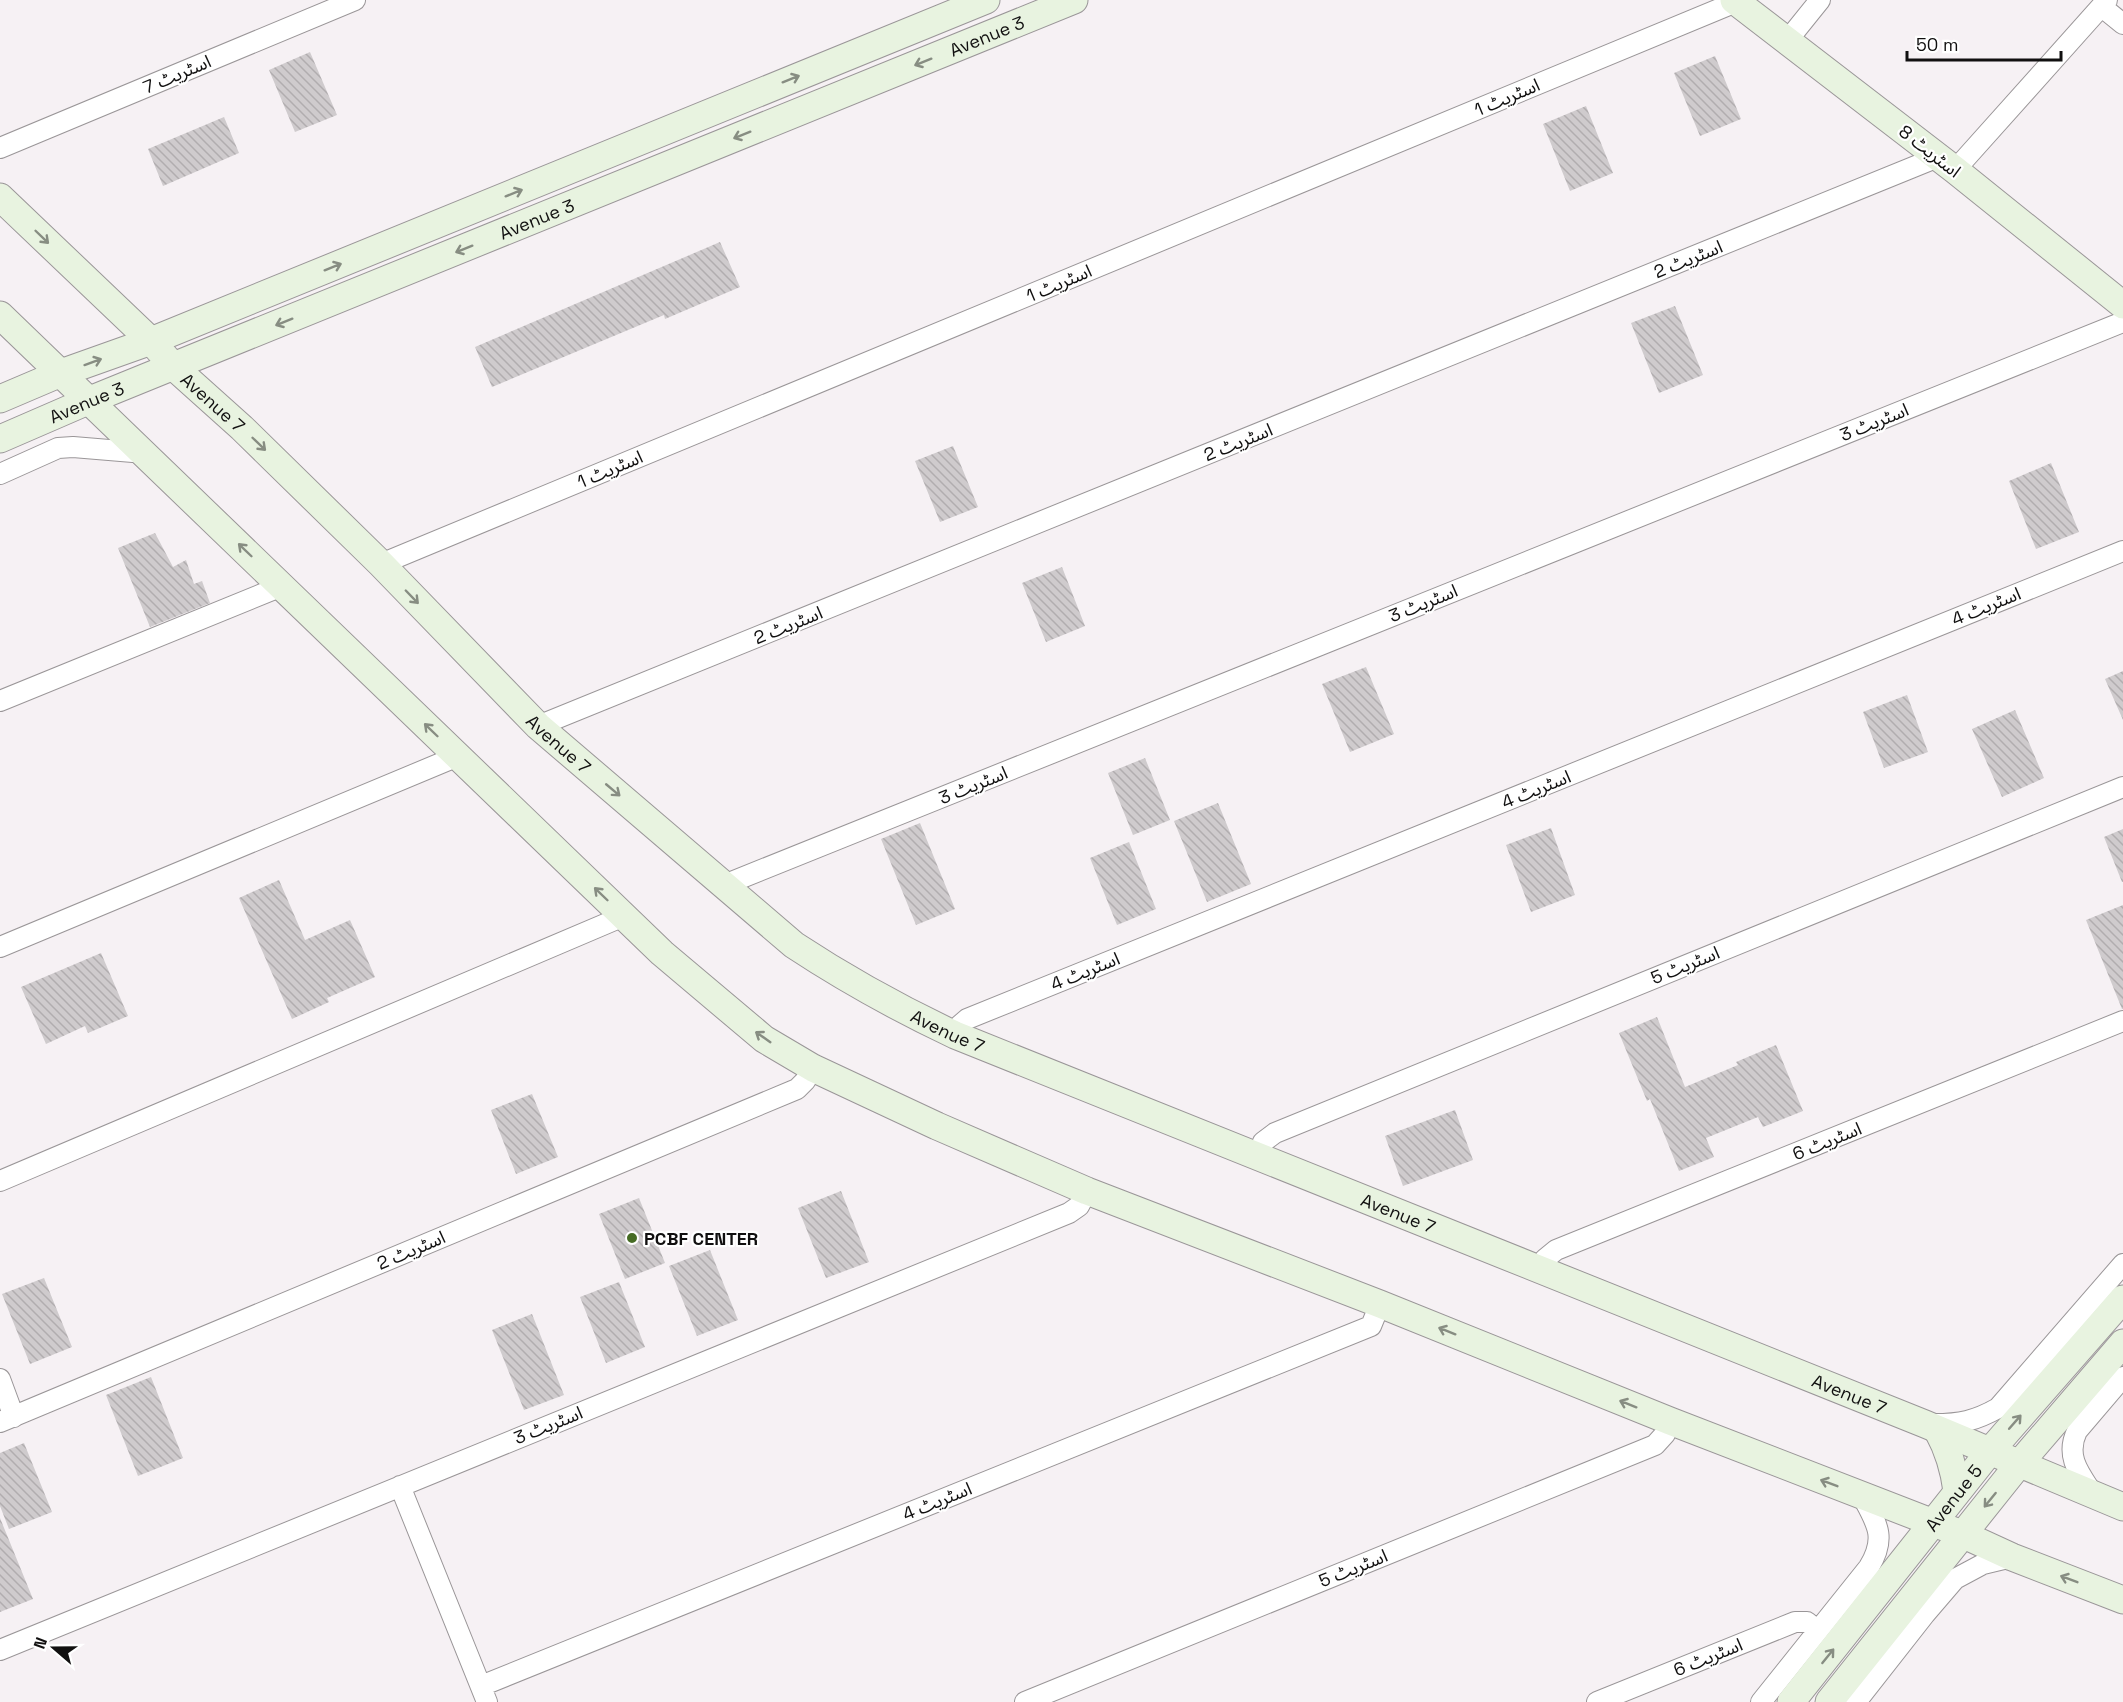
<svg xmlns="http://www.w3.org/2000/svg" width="2123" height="1702" viewBox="0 0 2123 1702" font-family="'Space Grotesk','Noto Sans Arabic',sans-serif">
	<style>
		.building { fill: url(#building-back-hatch) }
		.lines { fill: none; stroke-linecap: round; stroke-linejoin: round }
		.street-casing { stroke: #9a9698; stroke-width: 22 }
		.secondary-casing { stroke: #9a9698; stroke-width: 29 }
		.street { stroke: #fff; stroke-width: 20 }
		.secondary { stroke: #e8f3e0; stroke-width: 27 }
		.oneway { stroke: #878d82 }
		.poi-dot { fill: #466b24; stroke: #fff; stroke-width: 2 }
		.labels { text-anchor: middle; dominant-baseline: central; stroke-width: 4.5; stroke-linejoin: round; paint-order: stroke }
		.street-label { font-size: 18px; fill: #111010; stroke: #fff }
		.poi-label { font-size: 18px; font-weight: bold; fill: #111010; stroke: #fff; text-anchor: start }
	</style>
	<defs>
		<pattern id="building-back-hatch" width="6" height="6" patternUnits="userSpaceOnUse" patternTransform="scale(1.5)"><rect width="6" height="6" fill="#cfcbcd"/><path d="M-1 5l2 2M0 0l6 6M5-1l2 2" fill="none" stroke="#b1adaf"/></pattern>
	</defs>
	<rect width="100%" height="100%" fill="#f6f1f4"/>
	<path class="building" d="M310 52 337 115 295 132 269 70Z
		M1715 56 1741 119 1700 136 1674 73Z
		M1586 106 1613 173 1570 191 1543 124Z
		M224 117 239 153 163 186 148 149Z
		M720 242 740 287 665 319 664 315 492 387 475 347Z
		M1675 306 1703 375 1659 393 1631 323Z
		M953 446 978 507 940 522 915 461Z
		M2051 463 2079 532 2036 549 2009 481Z
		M155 533 173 567 186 560 194 584 202 581 210 603 150 627 118 548Z
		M1062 567 1085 626 1046 642 1022 583Z
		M1366 667 1394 734 1350 752 1322 684Z
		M2123 671V720L2105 679Z
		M1907 695 1928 752 1884 768 1863 712Z
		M2015 710 2044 778 2002 797 1972 729Z
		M1145 758 1170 820 1133 835 1108 773Z
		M1218 803 1251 884 1207 902 1174 821Z
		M920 823 955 909 916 925 881 839Z
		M1551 828 1575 895 1531 912 1506 845Z
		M2123 829V882H2122L2104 837Z
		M1129 842 1156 909 1117 925 1090 858Z
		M279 880 305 940 350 920 375 977 327 998 329 1002 292 1019 239 898Z
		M2123 905V1009H2122L2086 920Z
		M101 953 128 1016 88 1033 85 1026 46 1044 21 987Z
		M1657 1017 1685 1087 1738 1065 1736 1062 1776 1045 1803 1111 1763 1127 1758 1117 1706 1138 1714 1157 1679 1171 1650 1099 1647 1101 1619 1033Z
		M532 1094 558 1157 516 1174 491 1110Z
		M1455 1110 1473 1160 1403 1186 1385 1136Z
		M841 1191 869 1262 826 1278 798 1208Z
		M639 1198 665 1263 625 1279 599 1214Z
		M710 1250 738 1320 697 1336 669 1266Z
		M44 1278 72 1347 30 1364 2 1294Z
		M619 1282 645 1347 606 1363 580 1297Z
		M532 1314 564 1395 524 1410 492 1330Z
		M151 1377 183 1458 138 1476 106 1395Z
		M24 1443 52 1512 9 1529 0 1506V1453Z
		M0 1518 33 1599 0 1612Z"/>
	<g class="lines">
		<g class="street-casing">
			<path id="street" d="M2102 7 2123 24
				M1787 41 1820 0
				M0 148 355 0
				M1955 170 2107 0
				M0 474 58 448 73 447 145 453
				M381 564 1736 2
				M0 701 282 586
				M538 726 1938 157
				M724 885 2123 322
				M0 947 458 756
				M955 1035 960 1025 967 1019 2123 551
				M1258 1157 1263 1142 1275 1133 2123 787
				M0 1181 624 916
				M1540 1271 1545 1259 1556 1250 2123 1021
				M0 1379 14 1417
				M0 1422 797 1089 805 1081 813 1068
				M1934 1424C1960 1424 1975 1421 1998 1408L2123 1264
				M400 1486 487 1702
				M2093 1494C2079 1473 2065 1456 2077 1431L2123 1377
				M0 1650 1069 1213 1079 1206 1087 1191
				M481 1686 1371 1326 1380 1304
				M1025 1702 1655 1445 1665 1434 1670 1421
				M1597 1702 1795 1622H1807L1817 1630
				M1761 1702 1869 1567C1887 1537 1877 1524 1862 1496
				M1856 1702 1925 1614 1955 1579 1983 1564 2012 1557"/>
		</g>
		<g class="secondary-casing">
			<g id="secondary">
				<path d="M1734 0 1955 170 2123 305"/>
				<path id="s1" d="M0 197 151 341 174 367 242 428 381 564 538 726 794 945C847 980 898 1008 955 1035L1925 1424 2123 1507"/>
				<path d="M0 315 662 953 764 1039 813 1068 937 1126 1087 1191 1380 1304 1670 1421 1962 1534 2012 1557 2123 1600"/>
				<path d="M0 399 61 373 151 341 986 0"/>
				<path id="s2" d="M0 439 90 400 1074 0"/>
				<path d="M1938 1431C1949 1451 1954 1468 1957 1491"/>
				<path id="s3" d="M1791 1702 1990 1451 2123 1299"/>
				<path d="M1829 1702 2019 1464 2123 1343"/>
			</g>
		</g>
		<use href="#street" class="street"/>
		<use href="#secondary" class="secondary"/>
	</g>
	<defs><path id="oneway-shaft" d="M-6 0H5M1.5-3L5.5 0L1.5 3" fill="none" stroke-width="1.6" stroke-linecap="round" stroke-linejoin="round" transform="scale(1.5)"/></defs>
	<g class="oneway">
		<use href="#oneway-shaft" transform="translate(923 62) rotate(158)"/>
		<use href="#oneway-shaft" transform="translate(791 79) rotate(-22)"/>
		<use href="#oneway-shaft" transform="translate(742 135) rotate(158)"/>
		<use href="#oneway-shaft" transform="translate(514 193) rotate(-22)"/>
		<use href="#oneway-shaft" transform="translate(42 237) rotate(44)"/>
		<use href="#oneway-shaft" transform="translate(464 249) rotate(158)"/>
		<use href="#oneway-shaft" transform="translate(333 267) rotate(-22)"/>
		<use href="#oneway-shaft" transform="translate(284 322) rotate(158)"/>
		<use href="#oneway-shaft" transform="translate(93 362) rotate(-20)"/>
		<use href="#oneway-shaft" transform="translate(259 444) rotate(44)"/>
		<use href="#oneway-shaft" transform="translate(245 550) rotate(-136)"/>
		<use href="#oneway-shaft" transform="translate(412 597) rotate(46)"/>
		<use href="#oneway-shaft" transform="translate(431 730) rotate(-136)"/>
		<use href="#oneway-shaft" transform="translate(613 790) rotate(40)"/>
		<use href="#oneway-shaft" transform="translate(601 894) rotate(-136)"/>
		<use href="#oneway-shaft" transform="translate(763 1037) rotate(-145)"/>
		<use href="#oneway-shaft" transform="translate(1447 1331) rotate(-158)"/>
		<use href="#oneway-shaft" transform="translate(1628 1404) rotate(-158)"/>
		<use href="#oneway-shaft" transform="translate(2015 1422) rotate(-49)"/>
		<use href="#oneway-shaft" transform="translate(1829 1483) rotate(-159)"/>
		<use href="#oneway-shaft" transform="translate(1990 1500) rotate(129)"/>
		<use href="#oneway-shaft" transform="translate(2069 1579) rotate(-159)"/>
		<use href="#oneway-shaft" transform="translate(1828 1656) rotate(-51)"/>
	</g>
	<circle class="poi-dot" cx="632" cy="1238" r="6"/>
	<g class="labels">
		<g class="street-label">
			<text stroke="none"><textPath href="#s2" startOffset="1066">Avenue 3</textPath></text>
			<text transform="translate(177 74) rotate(-23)">اسٹریٹ 7</text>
			<text transform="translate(1507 97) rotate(-23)">اسٹریٹ 1</text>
			<text transform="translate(1930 151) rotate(38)">اسٹریٹ 8</text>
			<text stroke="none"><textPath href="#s2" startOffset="580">Avenue 3</textPath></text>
			<text transform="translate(1688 259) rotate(-22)">اسٹریٹ 2</text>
			<text transform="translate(1059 283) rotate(-23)">اسٹریٹ 1</text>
			<text stroke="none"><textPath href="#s2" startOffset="94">Avenue 3</textPath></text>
			<text stroke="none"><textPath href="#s1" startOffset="296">Avenue 7</textPath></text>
			<text transform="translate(1874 422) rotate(-22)">اسٹریٹ 3</text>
			<text transform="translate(1238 442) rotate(-22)">اسٹریٹ 2</text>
			<text transform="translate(610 469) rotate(-23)">اسٹریٹ 1</text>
			<text transform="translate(1423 603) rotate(-22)">اسٹریٹ 3</text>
			<text transform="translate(1986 606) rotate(-22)">اسٹریٹ 4</text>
			<text transform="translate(788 625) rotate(-22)">اسٹریٹ 2</text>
			<text stroke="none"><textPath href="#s1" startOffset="782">Avenue 7</textPath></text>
			<text transform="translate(973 785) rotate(-22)">اسٹریٹ 3</text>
			<text transform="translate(1536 789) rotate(-22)">اسٹریٹ 4</text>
			<text transform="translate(1685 965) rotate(-22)">اسٹریٹ 5</text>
			<text transform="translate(1085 971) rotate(-22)">اسٹریٹ 4</text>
			<text stroke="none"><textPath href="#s1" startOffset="1268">Avenue 7</textPath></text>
			<text transform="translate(1827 1141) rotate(-22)">اسٹریٹ 6</text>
			<text stroke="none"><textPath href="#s1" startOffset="1754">Avenue 7</textPath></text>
			<text transform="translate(411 1250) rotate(-23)">اسٹریٹ 2</text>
			<text stroke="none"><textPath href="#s1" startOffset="2240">Avenue 7</textPath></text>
			<text transform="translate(548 1425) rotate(-22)">اسٹریٹ 3</text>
			<text stroke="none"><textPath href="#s3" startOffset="261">Avenue 5</textPath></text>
			<text transform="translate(937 1501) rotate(-22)">اسٹریٹ 4</text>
			<text transform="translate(1353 1568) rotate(-22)">اسٹریٹ 5</text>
			<text transform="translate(1708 1657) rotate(-22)">اسٹریٹ 6</text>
		</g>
		<g class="poi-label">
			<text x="644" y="1238">PCBF CENTER</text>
		</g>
	</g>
	<g transform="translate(54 1648) rotate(290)" stroke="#ffffff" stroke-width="4.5" paint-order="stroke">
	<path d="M0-4.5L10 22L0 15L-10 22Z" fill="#111010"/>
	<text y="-9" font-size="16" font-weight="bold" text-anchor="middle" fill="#111010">N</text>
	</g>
	<path d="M1907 51v9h154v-9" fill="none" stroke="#111010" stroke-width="3"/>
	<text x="1916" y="51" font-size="18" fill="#111010" stroke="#ffffff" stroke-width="4.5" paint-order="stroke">50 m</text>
</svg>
